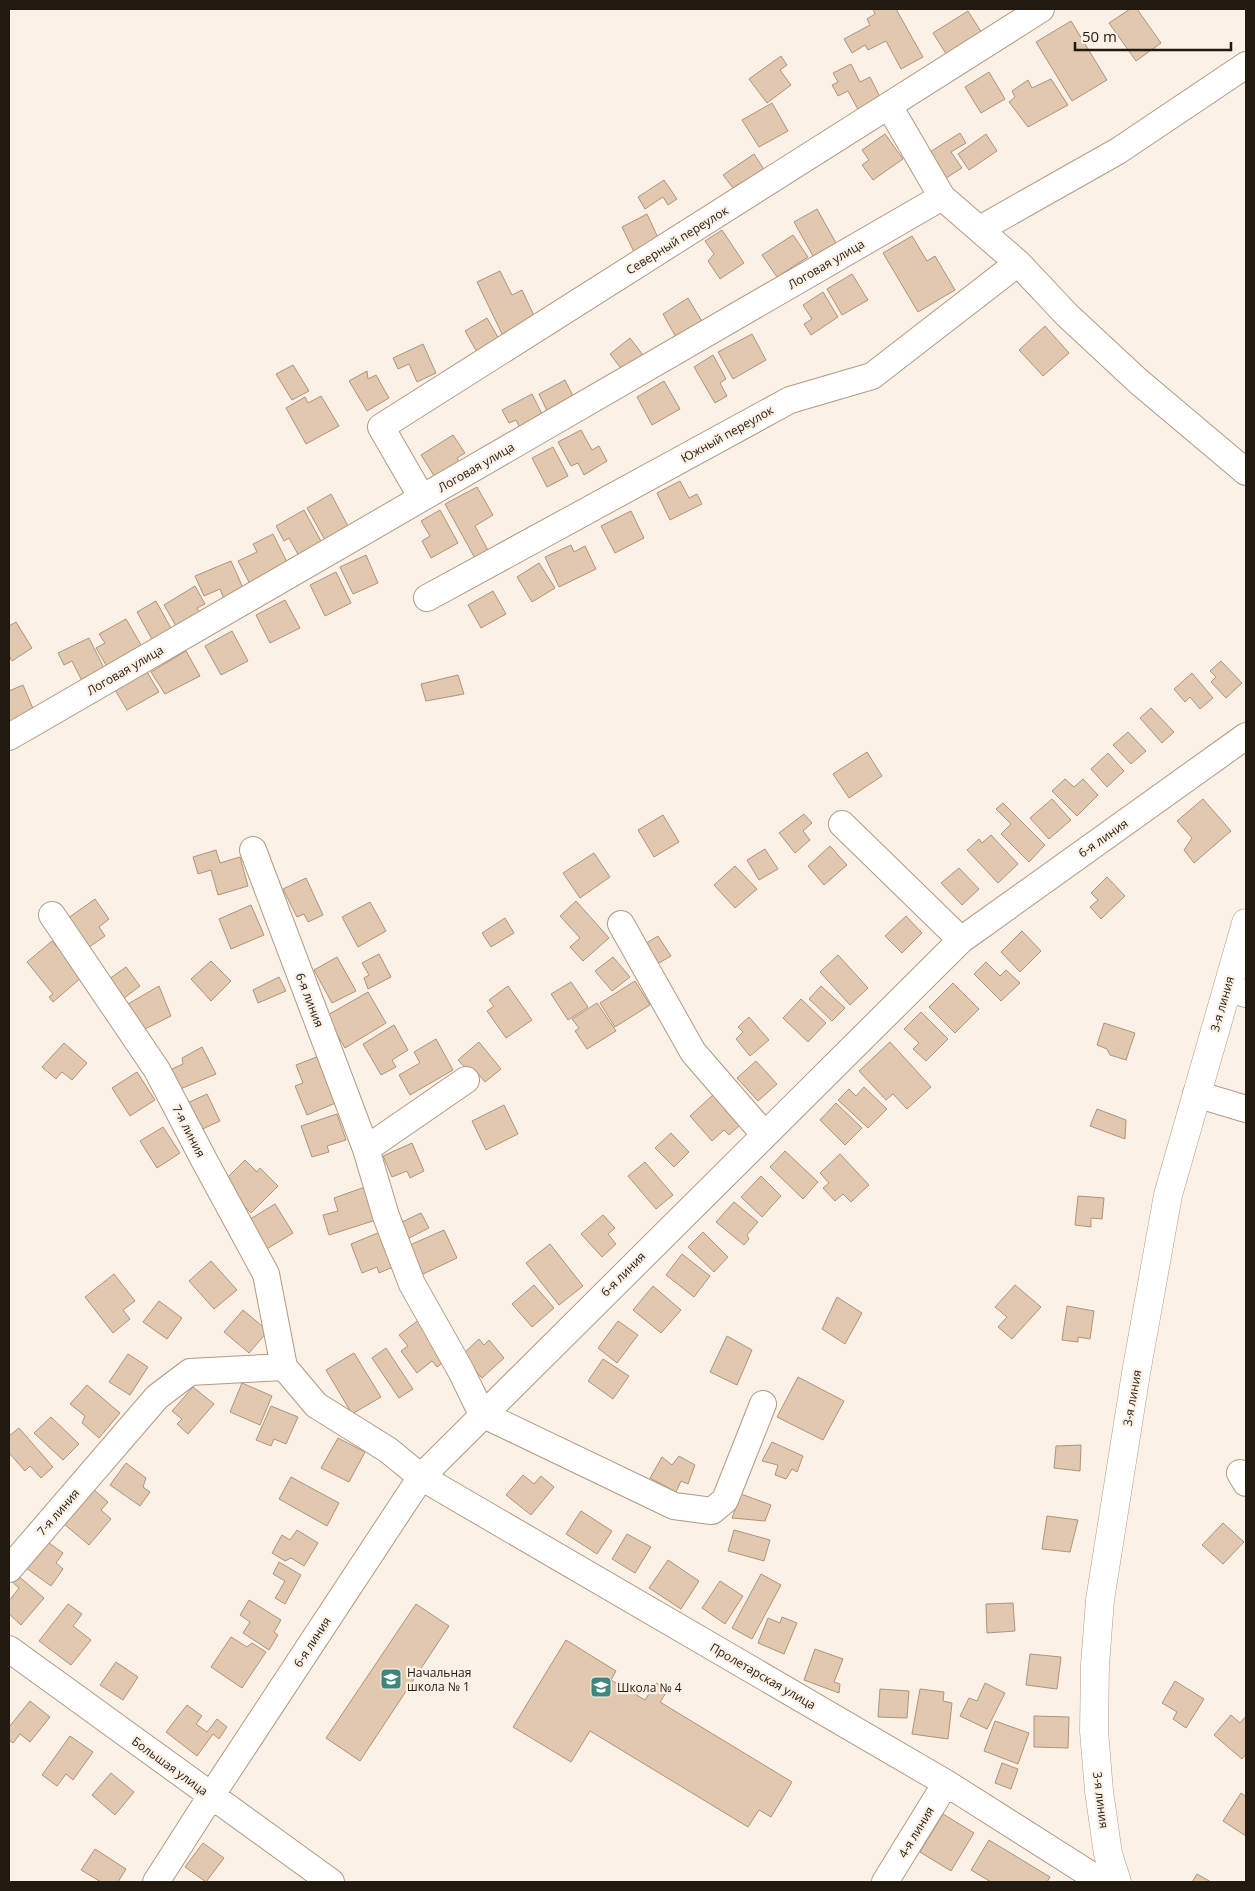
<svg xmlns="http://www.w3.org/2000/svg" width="1255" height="1891" viewBox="0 0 1255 1891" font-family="'Open Sans',sans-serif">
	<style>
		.building { fill: #e1c8ae; stroke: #ad947c }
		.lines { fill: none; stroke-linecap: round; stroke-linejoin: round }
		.minor-casing { stroke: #b39a82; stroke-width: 28 }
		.major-casing { stroke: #b39a82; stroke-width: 29 }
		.minor { stroke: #fff; stroke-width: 26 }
		.major { stroke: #fff; stroke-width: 28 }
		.labels { text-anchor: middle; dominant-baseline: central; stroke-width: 4.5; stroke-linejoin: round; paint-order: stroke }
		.street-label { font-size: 12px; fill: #221910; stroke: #fcf1e6 }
		.poi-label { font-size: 12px; fill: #221910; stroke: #fcf1e6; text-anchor: start }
	</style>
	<rect width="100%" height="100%" fill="#fcf1e6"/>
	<path class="building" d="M873 9H896L923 57 901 69 886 41 868 50 865 45 852 53 844 39 870 25 867 19 875 14Z
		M1130 9H1137L1161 43 1136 61 1109 23Z
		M968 11 985 38 950 60 933 33Z
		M1071 21 1107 80 1072 101 1036 42Z
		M781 56 787 65 780 70 791 85 767 103 749 79Z
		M851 64 860 82 870 77 883 103 861 115 848 91 838 96 832 85 838 82 833 73Z
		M989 72 1005 99 981 113 965 87Z
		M1051 79 1068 105 1028 127 1009 102 1015 97 1012 91 1028 80 1032 88Z
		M772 103 788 131 759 147 742 120Z
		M960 133 966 143 951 152 962 168 938 183 922 157Z
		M885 134 903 159 873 180 862 165 869 160 862 150Z
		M986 134 997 151 969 170 958 154Z
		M754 154 767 174 746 188 742 182 733 188 723 175Z
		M664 180 677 199 668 205 663 197 645 209 638 197Z
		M817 209 836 243 813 256 794 222Z
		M647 214 661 244 636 256 622 227Z
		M722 230 744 263 720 279 708 261 714 254 705 241Z
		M793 235 808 257 777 277 762 255Z
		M912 236 927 261 935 256 955 290 918 312 883 253Z
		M500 271 512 295 522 290 537 322 504 338 477 282Z
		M852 274 868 300 842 315 827 289Z
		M823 292 838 317 811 335 804 324 812 319 803 305Z
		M688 298 703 323 677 339 663 314Z
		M487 318 499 339 477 352 465 331Z
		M1045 326 1069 353 1043 376 1019 350Z
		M752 334 766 360 733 379 718 352Z
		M630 338 646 359 626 375 610 354Z
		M423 344 436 373 417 382 409 364 398 369 393 358Z
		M713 355 726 379 720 383 727 396 715 403 694 367Z
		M293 365 309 391 292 400 276 374Z
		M367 371 368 379 376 375 389 398 367 411 349 381Z
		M565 380 573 396 550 417 539 394Z
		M664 381 680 409 652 425 637 397Z
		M532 394 544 418 521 430 516 420 509 423 502 410Z
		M321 396 339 426 306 444 286 408 305 397 308 403Z
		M581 430 592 450 599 446 607 461 584 475 578 463 571 466 558 442Z
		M453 435 465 453 457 458 462 467 438 482 421 455Z
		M553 447 568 476 547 487 532 458Z
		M680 481 689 498 697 494 702 504 670 520 657 493Z
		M477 487 493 515 475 526 490 554 477 562 445 504Z
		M331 494 348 526 325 540 307 508Z
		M304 510 323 545 300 558 289 538 284 541 276 526Z
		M440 510 458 543 431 558 422 541 430 536 421 521Z
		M631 511 644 538 615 553 601 526Z
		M273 534 288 564 250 584 238 561 257 552 253 544Z
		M571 545 574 552 585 546 596 569 559 587 545 557Z
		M366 555 378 583 353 594 340 567Z
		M231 561 244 590 224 599 220 589 204 596 195 576Z
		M539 563 555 588 532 602 517 577Z
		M336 572 351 603 325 616 310 585Z
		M195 586 205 604 197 608 204 619 180 633 164 605Z
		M493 591 506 614 481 628 468 605Z
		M285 600 300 628 270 643 256 615Z
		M156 601 173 632 154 643 137 612Z
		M126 619 144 650 109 670 96 648 105 643 99 634Z
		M16 622 32 648 12 661 9 656V626Z
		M232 631 248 661 221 675 205 646Z
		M89 638 106 672 83 683 72 661 64 665 58 653Z
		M186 651 200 676 165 694 151 672Z
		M1221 661 1242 683 1226 698 1211 682 1216 677 1210 671Z
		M147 672 159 692 127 710 115 690Z
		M1192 673 1213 698 1200 709 1190 697 1185 702 1174 689Z
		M458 675 464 694 426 701 421 684Z
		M23 685 34 711 9 722V691Z
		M1151 708 1174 732 1162 743 1140 718Z
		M1128 732 1146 751 1131 764 1113 745Z
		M867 752 882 776 849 798 833 774Z
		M1108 753 1124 771 1107 787 1091 769Z
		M1065 779 1074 787 1083 779 1098 795 1077 816 1052 791Z
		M1052 799 1071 820 1049 839 1030 818Z
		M1203 799 1231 831 1194 863 1184 850 1192 838 1177 821Z
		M1003 803 1045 845 1029 862 1001 834 1011 824 996 809Z
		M804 814 812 823 803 831 810 840 795 853 779 833Z
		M663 815 679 842 654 857 638 830Z
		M991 835 1018 864 998 883 967 850 979 839 982 843Z
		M830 846 847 865 824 885 808 866Z
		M765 849 778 869 759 880 747 860Z
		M216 850 220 863 240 857 248 886 218 895 211 870 198 874 193 857Z
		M594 853 610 877 580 898 563 873Z
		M735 866 757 889 735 908 714 885Z
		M959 868 979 889 962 905 941 883Z
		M1107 877 1125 896 1101 919 1090 907 1098 900 1091 893Z
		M306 878 323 915 308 922 304 914 297 917 283 889Z
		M95 899 109 919 99 927 105 936 85 950 64 921Z
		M576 901 609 938 583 961 570 947 580 938 560 916Z
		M370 902 386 931 358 947 342 917Z
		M251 905 264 935 231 949 219 919Z
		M906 916 922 933 902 953 885 936Z
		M505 918 514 933 491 947 482 933Z
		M1022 931 1041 951 1020 972 1001 952Z
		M658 936 671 956 652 967 640 947Z
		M52 941 82 977 53 1002 49 997 53 994 27 962Z
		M379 954 391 977 368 989 364 978 369 975 362 963Z
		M838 955 868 988 850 1005 820 972Z
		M337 957 356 991 332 1003 314 970Z
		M613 957 630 977 612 991 595 971Z
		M211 961 231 981 211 1001 191 979Z
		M986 962 1000 976 1006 970 1020 983 1001 1001 974 974Z
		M126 967 140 986 119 1002 105 982Z
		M279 977 286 991 258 1003 253 990Z
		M635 981 650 1005 615 1027 600 1003Z
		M571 982 588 1007 568 1020 551 994Z
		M953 983 979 1009 955 1033 929 1007Z
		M159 986 171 1016 141 1031 128 1004Z
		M508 986 532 1020 506 1038 487 1011 494 1006 489 1000Z
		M821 986 845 1008 832 1021 809 999Z
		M368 992 386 1023 345 1048 326 1016Z
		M801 999 826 1023 808 1042 783 1018Z
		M597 1003 616 1031 587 1049 575 1031 579 1028 572 1019Z
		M921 1012 948 1039 926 1061 913 1049 919 1043 904 1029Z
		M749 1017 769 1040 750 1056 736 1039 743 1032 738 1027Z
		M1104 1023 1135 1033 1126 1060 1110 1055 1107 1049 1097 1045Z
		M394 1025 408 1050 392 1060 396 1067 381 1075 363 1044Z
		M436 1039 453 1070 410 1095 399 1075 420 1063 414 1052Z
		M479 1042 501 1069 485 1082 474 1069 470 1073 458 1060Z
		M890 1042 931 1087 907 1109 893 1094 886 1100 859 1071Z
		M64 1043 87 1063 72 1080 62 1072 56 1079 42 1067Z
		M202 1047 216 1074 178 1090 170 1070 183 1064 182 1058Z
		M319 1056 338 1102 307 1115 295 1086 303 1083 296 1065Z
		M756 1061 777 1084 758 1101 737 1078Z
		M137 1072 155 1100 130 1116 112 1088Z
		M864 1087 887 1109 868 1128 838 1100 849 1089 856 1096Z
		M207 1094 220 1121 196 1132 183 1105Z
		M713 1095 740 1125 729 1135 724 1130 712 1141 690 1116Z
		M836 1103 862 1128 845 1145 820 1120Z
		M504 1105 518 1134 486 1150 472 1121Z
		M1097 1109 1126 1120 1125 1139 1090 1126Z
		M337 1114 346 1140 327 1146 329 1152 312 1157 301 1126Z
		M163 1127 180 1153 157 1168 140 1141Z
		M671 1133 689 1152 674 1167 655 1148Z
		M412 1143 424 1171 410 1178 407 1171 392 1177 383 1156Z
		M785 1151 818 1182 803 1199 770 1167Z
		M840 1154 869 1185 851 1202 843 1194 835 1201 823 1188 829 1183 820 1173Z
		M245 1160 257 1172 260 1168 278 1186 251 1213 222 1183Z
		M645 1162 673 1195 656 1209 628 1176Z
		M761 1176 781 1196 762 1217 741 1197Z
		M365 1187 376 1220 329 1235 323 1215 338 1211 334 1198Z
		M1078 1196 1104 1198 1102 1219 1091 1218V1227L1075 1225Z
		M734 1202 758 1222 747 1235 749 1239 744 1245 716 1222Z
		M275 1204 293 1233 265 1250 247 1221Z
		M421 1213 429 1228 405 1240 398 1224Z
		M603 1215 615 1228 608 1234 616 1244 602 1257 581 1234Z
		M444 1230 457 1258 423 1274 410 1245Z
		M380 1232 393 1267 379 1273 377 1267 362 1273 351 1244Z
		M703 1232 728 1257 714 1272 688 1247Z
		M550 1244 583 1286 559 1305 526 1263Z
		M682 1254 710 1276 694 1297 666 1275Z
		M211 1261 237 1290 214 1309 189 1281Z
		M114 1274 135 1301 123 1310 130 1319 113 1333 85 1297Z
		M534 1285 554 1308 532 1327 512 1304Z
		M1015 1285 1041 1307 1012 1339 998 1327 1007 1317 995 1307Z
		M653 1286 681 1310 661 1333 633 1310Z
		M837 1297 862 1313 845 1344 822 1329Z
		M159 1301 182 1318 167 1339 143 1322Z
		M1067 1306 1094 1311 1090 1339 1078 1337V1342L1062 1340Z
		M243 1310 268 1331 249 1353 224 1332Z
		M420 1319 450 1357 437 1367 432 1361 417 1373 401 1351 408 1346 399 1335Z
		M618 1321 638 1335 617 1363 598 1348Z
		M727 1336 752 1350 737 1385 710 1372Z
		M479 1339 484 1345 489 1340 504 1358 482 1378 462 1355Z
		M386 1348 413 1389 399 1398 372 1358Z
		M354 1353 381 1397 352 1414 326 1370Z
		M128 1354 148 1367 130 1395 109 1382Z
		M603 1359 629 1376 613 1399 588 1381Z
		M798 1377 844 1401 823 1440 777 1417Z
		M242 1383 272 1396 260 1425 230 1412Z
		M87 1385 120 1413 99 1438 82 1423 85 1416 70 1404Z
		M193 1387 214 1404 188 1434 177 1424 182 1419 172 1411Z
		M271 1406 298 1417 286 1444 274 1439 271 1446 256 1440Z
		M51 1417 79 1444 63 1460 34 1433Z
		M19 1428 53 1467 41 1478 30 1466 25 1471 9 1453V1436Z
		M338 1438 365 1452 349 1482 321 1468Z
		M772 1442 803 1456 797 1472 792 1469 786 1479 775 1475 778 1465 762 1461Z
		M1081 1445 1080 1471 1054 1468 1056 1446Z
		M679 1456 695 1465 688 1484 681 1481 676 1492 650 1478 662 1457 672 1465Z
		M126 1463 146 1478 143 1487 150 1492 140 1506 110 1485Z
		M523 1475 534 1484 541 1476 554 1487 531 1515 506 1495Z
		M291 1477 339 1503 327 1526 279 1499Z
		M93 1489 108 1502 101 1510 111 1519 89 1545 64 1524Z
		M741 1494 771 1505 765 1521 732 1518Z
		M581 1511 612 1531 597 1554 566 1534Z
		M1047 1516 1078 1520 1070 1552 1042 1549Z
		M1223 1523 1244 1542 1223 1564 1202 1545Z
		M297 1530 318 1543 304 1566 291 1558 285 1561 272 1553 282 1535 290 1540Z
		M734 1530 770 1540 764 1561 728 1551Z
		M627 1534 651 1547 635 1573 612 1559Z
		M42 1538 63 1553 56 1563 63 1569 51 1586 22 1565Z
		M668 1560 699 1581 681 1609 649 1588Z
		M279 1562 301 1575 285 1604 275 1598 285 1581 273 1574Z
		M16 1574 44 1598 21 1625 9 1614V1601L19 1588 10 1580Z
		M761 1574 781 1585 752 1639 732 1628Z
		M720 1581 743 1596 725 1624 702 1608Z
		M249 1600 281 1620 274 1632 278 1635 269 1650 243 1633 250 1622 240 1615Z
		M1013 1603 1015 1631 987 1633 986 1604Z
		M68 1604 82 1614 73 1626 91 1640 71 1665 39 1641Z
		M416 1604 449 1626 360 1761 326 1738Z
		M782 1617 797 1623 784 1654 758 1643 768 1618 780 1623Z
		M231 1637 247 1647 252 1643 266 1652 242 1688 211 1667Z
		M566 1640 616 1671 611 1680 645 1700 656 1683 668 1690 660 1702 792 1782 771 1817 759 1810 748 1827 590 1731 571 1762 513 1727Z
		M815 1649 843 1659 834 1682 840 1684 839 1693 804 1680Z
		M1030 1654 1061 1657 1057 1689 1026 1685Z
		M116 1662 138 1677 123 1700 100 1685Z
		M1175 1681 1204 1699 1186 1728 1173 1719 1177 1712 1162 1703Z
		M985 1683 1005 1693 987 1729 960 1716 969 1698 977 1701Z
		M880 1689 909 1691 907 1718 878 1717Z
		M920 1689 944 1692 943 1701 952 1703 948 1739 912 1734Z
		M30 1701 50 1717 30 1742 20 1734 13 1743 9 1740V1727Z
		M187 1705 202 1716 196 1724 207 1732 217 1719 227 1727 219 1739 213 1734 197 1756 166 1732Z
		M1231 1715 1240 1723 1246 1716V1754L1242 1759 1214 1735Z
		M1034 1716 1069 1717 1068 1748 1034 1747Z
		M995 1721 1029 1733 1018 1764 984 1751Z
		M70 1736 93 1752 73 1780 66 1774 57 1786 42 1775Z
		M1002 1763 1018 1769 1011 1789 995 1783Z
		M111 1773 134 1792 115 1815 92 1795Z
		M1241 1793 1246 1797V1836L1223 1821Z
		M943 1814 974 1833 951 1871 920 1852Z
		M989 1840 1050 1877 1047 1882H991L971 1870Z
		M203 1843 224 1858 206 1882 185 1867Z
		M95 1849 126 1869 118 1882H101L81 1870Z
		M1197 1874 1211 1882H1192Z"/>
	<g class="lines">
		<g class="minor-casing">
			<path id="minor" d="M889 106 942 197 1018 263 1067 315 1138 381 1246 472
				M980 229 1118 151 1246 65
				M422 498 381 427 1041 9
				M427 598 790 400 872 376 1018 263
				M9 737 942 197
				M842 824 961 940
				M253 850 366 1149 386 1216 412 1284 461 1371 482 1414 674 1506 712 1511 725 1500 763 1404
				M52 915 157 1070 204 1160 266 1274 284 1367 316 1405 388 1450 421 1477 946 1783 1102 1882
				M621 924 693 1052 764 1134
				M1227 988 1246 994
				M1196 1094 1246 1109
				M366 1149 466 1080
				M1240 1473 1246 1483
				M9 1569 157 1397 190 1372 284 1367
				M9 1649 331 1882
				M156 1882 211 1796 421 1477 961 940 1246 736
				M885 1882 946 1783"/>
		</g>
		<g class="major-casing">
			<path id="major" d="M1117 1882 1108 1854 1099 1791 1094 1731 1095 1665 1100 1600 1136 1373 1168 1195 1246 923"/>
		</g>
		<use href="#minor" class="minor"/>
		<use href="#major" class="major"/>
	</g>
	<defs>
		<g id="school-square" transform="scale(1.125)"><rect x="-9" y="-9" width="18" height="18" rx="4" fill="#3f867f" stroke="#fcf1e6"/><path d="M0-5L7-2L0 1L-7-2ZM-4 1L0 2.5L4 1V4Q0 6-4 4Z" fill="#fff"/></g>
	</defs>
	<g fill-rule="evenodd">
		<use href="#school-square" x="391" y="1679"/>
		<use href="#school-square" x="601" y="1687"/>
	</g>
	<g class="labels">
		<g class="street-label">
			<text transform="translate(677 240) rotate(-32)">Северный переулок</text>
			<text transform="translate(826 264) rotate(-30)">Логовая улица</text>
			<text transform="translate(727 434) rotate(-29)">Южный переулок</text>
			<text transform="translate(476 467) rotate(-30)">Логовая улица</text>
			<text transform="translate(125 670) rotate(-30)">Логовая улица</text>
			<text transform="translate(1103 838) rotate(-35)">6-я линия</text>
			<text transform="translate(310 1000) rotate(69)">6-я линия</text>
			<text transform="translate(1222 1004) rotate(-74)">3-я линия</text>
			<text transform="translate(189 1131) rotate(63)">7-я линия</text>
			<text transform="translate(623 1274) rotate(-45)">6-я линия</text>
			<text transform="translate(1132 1398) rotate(-80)">3-я линия</text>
			<text transform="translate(58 1512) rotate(-49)">7-я линия</text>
			<text transform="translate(312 1642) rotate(-57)">6-я линия</text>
			<text transform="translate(763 1676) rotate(30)">Пролетарская улица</text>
			<text transform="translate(170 1766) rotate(36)">Большая улица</text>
			<text transform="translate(1101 1800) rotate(83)">3-я линия</text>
			<text transform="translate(916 1832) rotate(-59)">4-я линия</text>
		</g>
		<g class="poi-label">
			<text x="407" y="1672">Начальная<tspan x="407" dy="14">школа № 1</tspan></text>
			<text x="617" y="1687">Школа № 4</text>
		</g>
	</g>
	<rect width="1255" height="1891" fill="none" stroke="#221910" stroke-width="20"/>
	<path d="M1075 42v8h156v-8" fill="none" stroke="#221910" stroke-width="2.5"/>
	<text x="1082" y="42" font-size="15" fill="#221910" stroke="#fcf1e6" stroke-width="4" paint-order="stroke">50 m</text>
</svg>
